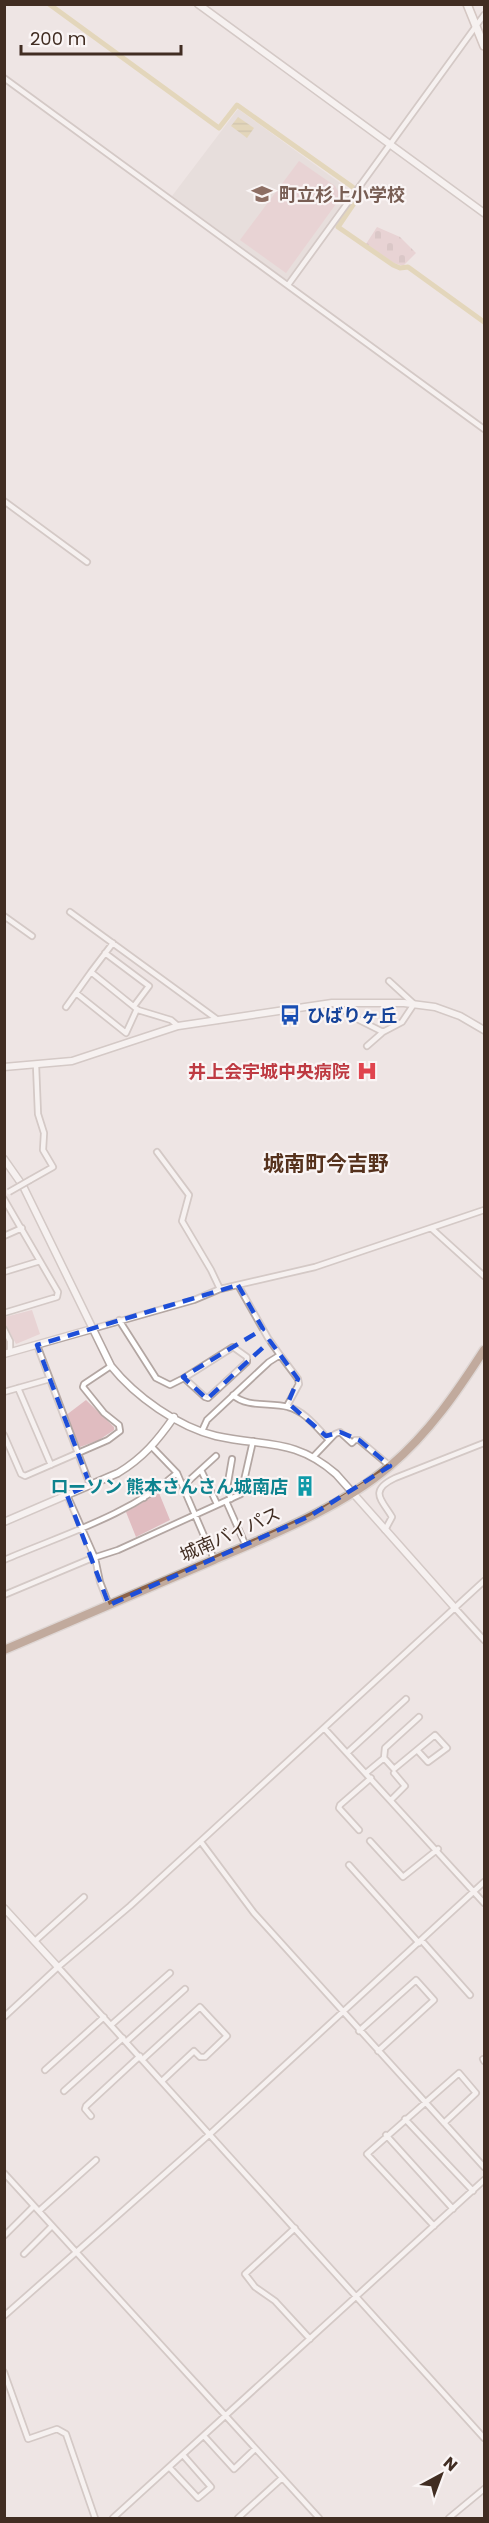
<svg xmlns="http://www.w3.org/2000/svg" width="489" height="2523" viewBox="0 0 489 2523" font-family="Poppins,'Noto Sans JP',sans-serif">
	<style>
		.built { fill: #ded4d2 }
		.cemetery { fill: url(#cemetery-stones) }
		.park { fill: #e0bcc0 }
		.water { fill: url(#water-rules) }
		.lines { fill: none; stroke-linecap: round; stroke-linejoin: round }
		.canal { stroke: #d6c489; stroke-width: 5 }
		.minor-casing { stroke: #b3a6a2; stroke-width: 8 }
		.tertiary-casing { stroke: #b3a6a2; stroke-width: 9 }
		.secondary-casing { stroke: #b5a29b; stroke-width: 10 }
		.trunk-casing { stroke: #cac4c1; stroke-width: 11 }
		.minor { stroke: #fff; stroke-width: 4.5 }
		.tertiary { stroke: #fff; stroke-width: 6 }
		.secondary { stroke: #fff; stroke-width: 7 }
		.trunk { stroke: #8b6248; stroke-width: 8 }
		.minor-bridge-casing { stroke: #b3a6a2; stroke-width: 8; stroke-linecap: butt }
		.minor-bridge { stroke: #fff; stroke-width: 4.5 }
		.marked { fill: none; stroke: #1d4ed8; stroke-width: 4.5; stroke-dasharray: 12 8; stroke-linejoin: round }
		.labels { text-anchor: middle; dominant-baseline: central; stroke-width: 4.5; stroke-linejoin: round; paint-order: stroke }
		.education-label { font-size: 18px; font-weight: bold; fill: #785e54; stroke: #faf5f5; text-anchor: start }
		.transit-label { font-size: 18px; font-weight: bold; fill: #164399; stroke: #faf5f5; text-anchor: start }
		.health-label { font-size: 18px; font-weight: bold; fill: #be3a42; stroke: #faf5f5; text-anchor: end }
		.culture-label { font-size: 18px; font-weight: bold; fill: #0d838f; stroke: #faf5f5; text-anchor: end }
		.street-label { font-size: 18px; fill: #412d22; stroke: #faf5f5 }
		.quarter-label { font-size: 21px; font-weight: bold; fill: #55311c; stroke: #faf5f5 }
	</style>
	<defs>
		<pattern id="cemetery-stones" width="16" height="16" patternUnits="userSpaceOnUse" patternTransform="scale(1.5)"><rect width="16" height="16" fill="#e0bcc0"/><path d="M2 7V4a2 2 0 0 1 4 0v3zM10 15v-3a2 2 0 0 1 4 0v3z" fill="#c1a2a5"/></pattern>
		<pattern id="water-rules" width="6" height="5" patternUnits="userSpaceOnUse" patternTransform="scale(1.5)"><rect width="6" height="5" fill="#d6c489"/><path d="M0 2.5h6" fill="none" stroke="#afa070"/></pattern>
	</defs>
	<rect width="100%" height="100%" fill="#eee5e4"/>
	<path class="built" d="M238 109 351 191 287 280 172 196Z"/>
	<path class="cemetery" d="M377 227 400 237 416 253 403 266 394 263 366 244Z"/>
	<path class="park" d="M299 161 335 186 341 197 286 273 240 240Z
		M32 1310 40 1334 16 1344 5 1323V1317Z
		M86 1400 114 1427V1430L99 1440 80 1447 65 1416Z
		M159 1493 170 1520 136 1537 126 1512Z"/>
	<path class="water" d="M238 117 254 128 247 138 231 126Z"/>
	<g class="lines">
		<path class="canal" d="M49 4 219 128 237 105 361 193 338 227 393 265 400 268 408 267 484 322"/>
		<g class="minor-casing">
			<path id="minor" d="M4 78 484 429
				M288 285 484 15
				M4 501 87 562
				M70 912 218 1020
				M4 916 32 936
				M113 943 91 972 138 1010 171 1020 178 1026
				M105 953 149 986 134 1006
				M76 993 126 1033 137 1009
				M334 1004 359 1020 383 1032
				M66 1007 91 972
				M367 1046 383 1032 402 1022 414 1004 389 981
				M157 1152 189 1195 182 1221 211 1270 220 1289
				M30 1180 53 1167 43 1150 44 1133 38 1114 36 1065
				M4 1199 58 1292 57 1297 4 1313
				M431 1228 484 1276
				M4 1236 22 1228
				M4 1272 40 1261
				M238 1285 268 1338 280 1355
				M119 1320 156 1378 170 1385 184 1378 205 1397 208 1398 247 1362V1357L233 1347 184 1378
				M4 1329 10 1341V1352
				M92 1329 194 1300 220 1289 315 1267 484 1210
				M37 1345 90 1485
				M18 1388 51 1465
				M4 1392 50 1379
				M233 1395C247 1408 271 1402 288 1407 305 1411 317 1428 329 1440
				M202 1431 207 1420 269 1362 280 1355 298 1379 299 1384 287 1406
				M4 1435 21 1474 25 1476 108 1440 120 1431 119 1425 104 1413 83 1387 84 1384 111 1366
				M152 1447 177 1473 214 1559
				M314 1456 335 1434 340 1432 352 1443 355 1440H359L390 1466
				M201 1470 217 1504
				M138 1486 144 1498
				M183 1486 216 1456
				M67 1495 95 1558 100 1582 109 1605
				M231 1499 227 1488 232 1459
				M226 1501 246 1546
				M385 1530 392 1517C382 1500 368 1491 395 1478L484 1443
				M4 1560C62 1535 130 1515 177 1473
				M4 1595 90 1559 118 1550 241 1494 253 1441
				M455 1608 484 1640
				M324 1728 484 1903
				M347 1753 406 1699
				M384 1758 394 1769 435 1735 447 1748 428 1762 417 1750
				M366 1773 384 1758 385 1748 419 1717
				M391 1800 405 1786 394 1773
				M359 1830 339 1808 340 1805 371 1778
				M370 1841 403 1877 438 1849
				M201 1842 254 1913 484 2167
				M349 1865 419 1943
				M35 1941 84 1897
				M422 1941 470 1995
				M58 1967 484 2438
				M4 2017 58 1967 130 1906 484 1581
				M111 2025 170 1973
				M359 2031 416 1980 434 2000 378 2051
				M127 2041 185 1989
				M143 2059 200 2007 227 2036 205 2057H200L194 2051 162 2081
				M483 2059 484 2061
				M45 2070 104 2017
				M64 2091 123 2038
				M91 2116 85 2109 86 2106 140 2056
				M405 2119 473 2191
				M386 2135 453 2209
				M4 2173 319 2518
				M39 2211 96 2160
				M434 2226 367 2154 459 2073 476 2093 444 2123
				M295 2228 245 2274 255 2287 275 2301 310 2339
				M4 2236 34 2206
				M24 2254 52 2226
				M4 2316 211 2133 484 1882
				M4 2372 28 2439 57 2429 66 2434 95 2518
				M204 2436 234 2469 255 2449
				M169 2467 198 2498 211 2487 183 2455
				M113 2518 484 2180
				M238 2518 282 2478
				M449 2518 484 2489"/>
		</g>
		<g class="tertiary-casing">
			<path id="tertiary" d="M198 4 484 213
				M4 1067 72 1061 178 1026 332 1003H404L435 1007 460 1016 484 1030
				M4 1159 23 1186 111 1366C135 1396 178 1427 216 1436 265 1447 295 1438 336 1474L455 1608
				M4 1354 92 1329
				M4 1522 118 1473C143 1458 158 1440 174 1417
				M4 1908 58 1967"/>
		</g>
		<g class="secondary-casing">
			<path id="secondary" d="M467 4 484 46"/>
		</g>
		<g class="trunk-casing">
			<path id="trunk" d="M4 1650C74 1620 144 1590 214 1560 272 1535 342 1507 390 1466 429 1433 457 1392 484 1350"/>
		</g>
		<use href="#minor" class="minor"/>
		<use href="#tertiary" class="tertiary"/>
		<use href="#secondary" class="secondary"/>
		<use href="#trunk" class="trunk"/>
		<g class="minor-bridge-casing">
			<path id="minor-bridge" d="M9 1192 30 1180"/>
		</g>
		<use href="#minor-bridge" class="minor-bridge"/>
	</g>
	<path d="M0 0H489V2523H0ZM238 1285 263 1329 183 1377 207 1399 270 1341 298 1379 288 1403 326 1436 340 1432 359 1440 390 1466 310 1516 109 1605 67 1495 90 1485 37 1345Z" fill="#eee5e4" fill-opacity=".55" fill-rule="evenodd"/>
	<path class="marked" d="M238 1285 263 1329 183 1377 207 1399 270 1341 298 1379 288 1403 326 1436 340 1432 359 1440 390 1466 310 1516 109 1605 67 1495 90 1485 37 1345Z"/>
	<defs>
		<g id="school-bare" transform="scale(1.62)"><path d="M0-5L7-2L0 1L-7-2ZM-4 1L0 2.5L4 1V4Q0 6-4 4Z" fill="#8d6e63" stroke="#faf5f5" stroke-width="2.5" paint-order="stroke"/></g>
		<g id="bus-bare" transform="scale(1.62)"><path d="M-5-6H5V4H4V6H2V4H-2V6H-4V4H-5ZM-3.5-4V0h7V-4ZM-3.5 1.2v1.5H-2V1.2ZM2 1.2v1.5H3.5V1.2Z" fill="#1a4fb4" stroke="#faf5f5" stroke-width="2.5" paint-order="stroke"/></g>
		<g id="hospital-bare" transform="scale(1.62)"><path d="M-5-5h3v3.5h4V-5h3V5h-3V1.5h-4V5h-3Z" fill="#e0444e" stroke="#faf5f5" stroke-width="2.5" paint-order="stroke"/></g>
		<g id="building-bare" transform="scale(1.62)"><path d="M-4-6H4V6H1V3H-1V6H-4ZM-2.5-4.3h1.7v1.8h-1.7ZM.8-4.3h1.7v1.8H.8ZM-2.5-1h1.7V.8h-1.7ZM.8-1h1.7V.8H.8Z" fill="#0f9aa8" stroke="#faf5f5" stroke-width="2.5" paint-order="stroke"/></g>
	</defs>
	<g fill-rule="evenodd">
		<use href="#school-bare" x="262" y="194"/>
		<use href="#bus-bare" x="290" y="1015"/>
		<use href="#hospital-bare" x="367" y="1071"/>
		<use href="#building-bare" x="305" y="1486"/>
	</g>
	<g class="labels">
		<g class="education-label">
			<text x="279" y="194">町立杉上小学校</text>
		</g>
		<g class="transit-label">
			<text x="307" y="1015">ひばりヶ丘</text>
		</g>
		<g class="health-label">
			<text x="350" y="1071">井上会宇城中央病院</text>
		</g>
		<g class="culture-label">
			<text x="288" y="1486">ローソン 熊本さんさん城南店</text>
		</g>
		<g class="street-label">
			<text transform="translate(230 1534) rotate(-24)">城南バイパス</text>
		</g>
		<g class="quarter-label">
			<text x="326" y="1163">城南町今吉野</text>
		</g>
	</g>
	<rect width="489" height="2523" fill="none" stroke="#412d22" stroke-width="12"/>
	<g transform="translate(441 2475) rotate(41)" stroke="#faf5f5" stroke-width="4.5" paint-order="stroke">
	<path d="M0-4.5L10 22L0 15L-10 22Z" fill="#412d22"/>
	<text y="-9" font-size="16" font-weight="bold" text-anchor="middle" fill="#412d22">N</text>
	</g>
	<path d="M21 45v9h160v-9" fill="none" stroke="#412d22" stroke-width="3"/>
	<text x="30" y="45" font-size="18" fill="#412d22" stroke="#faf5f5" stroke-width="4.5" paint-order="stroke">200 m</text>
</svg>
